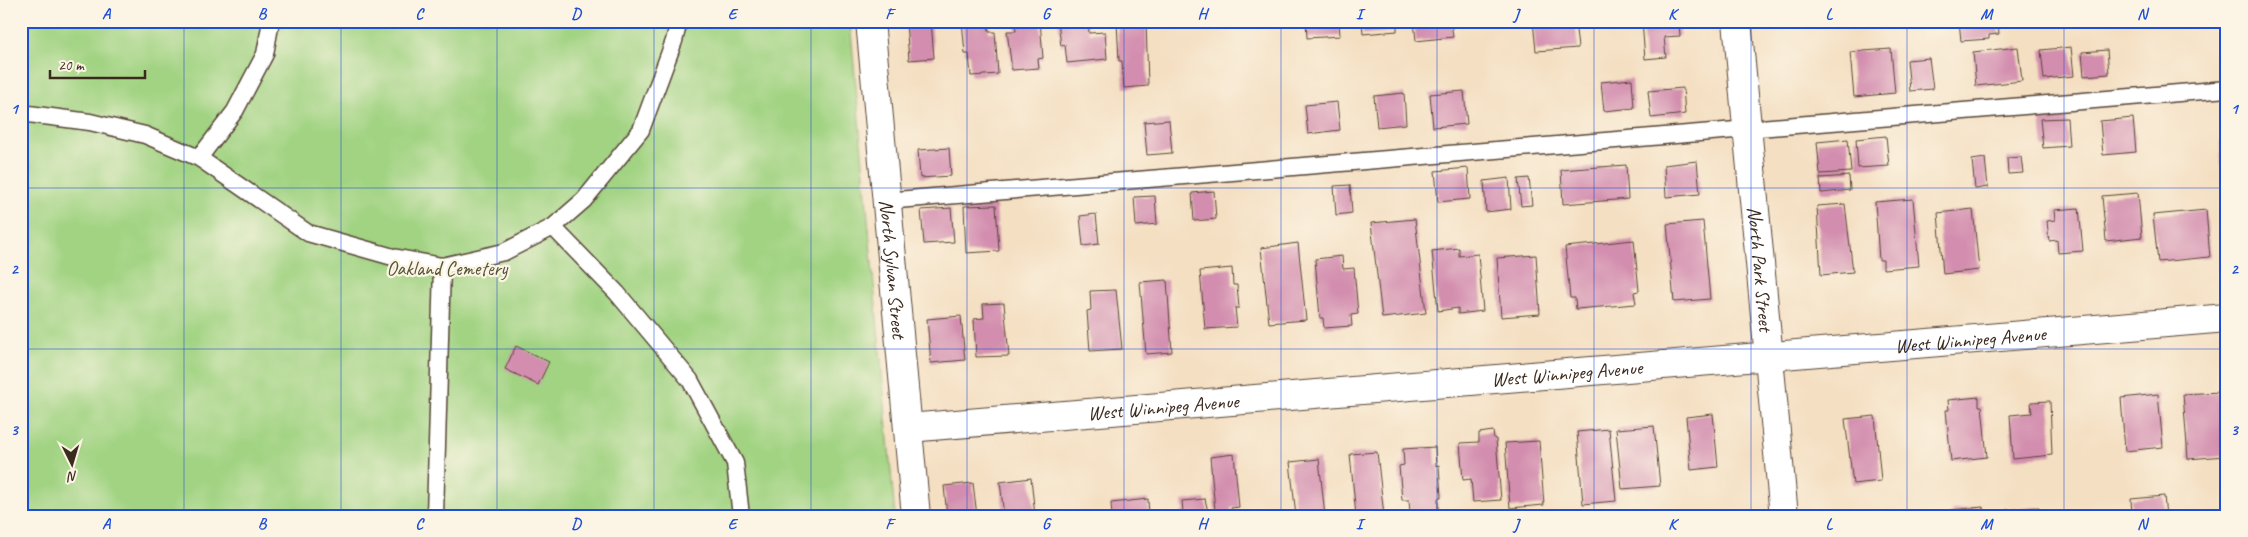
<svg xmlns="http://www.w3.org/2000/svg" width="2248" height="537" viewBox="0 0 2248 537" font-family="Caveat,sans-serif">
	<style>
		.green { fill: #a1d382; stroke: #6e7e50 }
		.building { fill: #d38eaf }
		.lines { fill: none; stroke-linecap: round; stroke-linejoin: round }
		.lane-casing { stroke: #574537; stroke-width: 19 }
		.street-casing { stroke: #574537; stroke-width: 30 }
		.lane { stroke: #fff; stroke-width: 16 }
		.street { stroke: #fff; stroke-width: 28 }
		.grid { fill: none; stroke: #1d4ed8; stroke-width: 1; stroke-opacity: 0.55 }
		.labels { text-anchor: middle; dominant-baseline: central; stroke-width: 4.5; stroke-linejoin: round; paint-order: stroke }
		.park-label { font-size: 20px; fill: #545437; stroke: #fcf5e5 }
		.street-label { font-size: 20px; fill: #3b2a1e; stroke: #fcf5e5 }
		.neatline { fill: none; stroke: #1d4ed8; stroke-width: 2 }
		.grid-label { font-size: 16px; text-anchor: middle; font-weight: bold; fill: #1d4ed8 }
	</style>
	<rect width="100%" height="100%" fill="#fcf5e5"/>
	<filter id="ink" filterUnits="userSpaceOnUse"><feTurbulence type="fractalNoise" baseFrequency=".02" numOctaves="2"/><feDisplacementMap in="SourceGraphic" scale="10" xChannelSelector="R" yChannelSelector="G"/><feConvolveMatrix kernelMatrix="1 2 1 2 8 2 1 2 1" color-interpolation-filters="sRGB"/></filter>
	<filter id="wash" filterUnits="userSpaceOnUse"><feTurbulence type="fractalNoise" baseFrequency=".0096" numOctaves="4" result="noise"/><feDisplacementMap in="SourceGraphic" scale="20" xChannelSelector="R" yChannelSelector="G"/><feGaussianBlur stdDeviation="1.12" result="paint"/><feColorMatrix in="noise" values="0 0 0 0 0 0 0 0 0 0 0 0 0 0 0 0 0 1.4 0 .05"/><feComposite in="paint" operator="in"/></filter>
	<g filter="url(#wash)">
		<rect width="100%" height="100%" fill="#f4dfc2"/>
		<path class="green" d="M21 21H850L895 516H21Z"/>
		<g id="blocks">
			<path class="building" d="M931 21 934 58 909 60 906 22Z
				M962 21H988L989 32H995L998 74 971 76 969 54H965Z
				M1015 21H1040L1043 58 1038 59 1039 68 1012 70 1007 31H1016Z
				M1058 21H1088L1089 33 1105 32 1107 59 1067 63 1065 45 1061 46Z
				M1146 21 1148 86 1124 88 1122 61H1119L1117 22Z
				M1306 21H1339L1340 36 1307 38Z
				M1362 21H1397V31L1363 34Z
				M1414 21H1451L1453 37 1416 41Z
				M1533 21H1575L1578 48 1536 51Z
				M1642 21H1675V24H1679L1680 36 1664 37 1666 57 1645 59Z
				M1959 21H1998L1999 34 1989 35V39L1961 41Z
				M2018 47 2022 81 1976 86 1973 52Z
				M2071 47 2074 76 2044 79 2041 50Z
				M1891 49 1895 93 1854 97 1850 52Z
				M2107 50 2109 74 2084 76 2082 52Z
				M1929 58 1933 89 1910 91 1907 60Z
				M1632 79 1634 108 1604 111 1601 82Z
				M1683 88 1685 114 1651 118 1648 91Z
				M1464 91 1467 124 1433 127 1430 94Z
				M1404 93 1406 124 1377 127 1374 96Z
				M1337 102 1340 130 1308 134 1305 105Z
				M2067 118 2069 146 2043 148 2040 119Z
				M2133 118 2136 152 2103 155 2100 121Z
				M1169 120 1172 153 1147 155 1144 122Z
				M1886 136 1889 166 1858 168 1856 139Z
				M1848 139 1851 172 1820 174 1817 142Z
				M2227 140V174H2222L2220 141Z
				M949 148 951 176 920 178 918 150Z
				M2021 157 2023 173 2008 174 2007 158Z
				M1985 158 1988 187 1975 189 1972 160Z
				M1697 161 1700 194 1666 197 1664 165Z
				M1626 165 1628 199 1563 204 1561 170Z
				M1468 168 1470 199 1438 202 1435 171Z
				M1849 176 1850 190 1821 193 1820 178Z
				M1509 178 1511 209 1486 212 1484 181Z
				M1529 178 1532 205 1521 206 1518 179Z
				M1350 185 1352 213 1336 215 1334 186Z
				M1214 191 1216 219 1194 221 1192 193Z
				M2138 193 2142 237 2106 241 2102 196Z
				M1155 196 1157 224 1136 226 1134 197Z
				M1913 199 1919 266 1883 269V260H1879L1875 202Z
				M1845 204 1853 272 1821 275 1817 206Z
				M996 205 999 251 966 253 964 206Z
				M951 208 954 242 924 244 921 210Z
				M2079 208 2083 251 2058 253 2057 240 2049 241 2047 221 2055 220 2054 210Z
				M1973 209 1979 270 1943 274 1938 213Z
				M2206 210 2210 257 2158 262 2153 215Z
				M1096 214 1099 244 1083 246 1080 216Z
				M1415 219 1426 313 1382 318 1371 223Z
				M1703 221 1710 299 1674 302 1667 224Z
				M1634 240 1639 291 1634 292 1636 304 1576 309 1575 298H1570L1565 247Z
				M1298 243 1306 320 1269 323 1261 248Z
				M1459 248V256L1478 254 1483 311 1458 314V308L1438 311 1432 251Z
				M1536 255 1540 314 1501 317 1497 258Z
				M1342 256 1343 269 1354 268 1358 314 1351 315 1352 326 1324 328 1323 318H1320L1315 259Z
				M1232 268 1233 285H1237L1239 308H1235L1237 327 1205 329 1200 271Z
				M1167 280 1172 352 1146 354 1140 282Z
				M1116 290 1122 349 1090 351 1087 311 1091 310 1090 291Z
				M1004 303 1009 356 976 357 974 319 984 318 983 304Z
				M961 316 965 360 931 363 927 319Z
				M516 346 549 362 538 385 505 369Z
				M2220 392 2225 456 2188 459 2183 394Z
				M2158 394 2163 447 2125 451 2121 398Z
				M1979 397V406H1982L1987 457 1951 461 1946 410H1949L1948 400Z
				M2050 401 2052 455 2013 459 2010 415 2032 413 2031 402Z
				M1713 414 1718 467 1691 470 1686 417Z
				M1875 416 1881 481 1853 484 1845 419Z
				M1654 426 1660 486 1622 489 1616 429Z
				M1609 429 1616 501 1583 504 1577 432Z
				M1493 431 1494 439H1496L1501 500 1473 502 1471 479 1463 480 1460 443 1479 442V433Z
				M1539 441 1544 505 1510 508 1505 443Z
				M1435 447 1436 466 1439 465 1441 498H1438V511L1410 513 1409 500H1402L1399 466 1404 465 1403 449Z
				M1377 452 1384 516H1356L1350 454Z
				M1234 454 1239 507 1231 508 1232 516H1218L1217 510H1215L1210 457Z
				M1319 459 1325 516H1296L1290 462Z
				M1031 478 1035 516H1004L1000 482Z
				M973 483 977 516H947L944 486Z
				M2164 496 2166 516H2132L2131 499Z
				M1148 499 1149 516H1112L1111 503Z
				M1205 499 1209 516H1180V512H1183L1182 501Z
				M1983 507 1984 516H1952L1951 510Z
				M2039 507 2040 516H2007L2006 510Z
				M1088 512V516H1060V514Z"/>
		</g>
	</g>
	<g filter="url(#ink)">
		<use href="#blocks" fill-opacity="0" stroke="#574537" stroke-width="1"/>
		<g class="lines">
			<g class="lane-casing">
				<path id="lane" d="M21 113 90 122 145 135 199 158 308 233 393 257 442 266 504 252 553 227 584 200 641 130 674 41 679 21
					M199 158 235 111 265 54 271 21
					M885 201 2227 89
					M553 227 617 293 690 380 735 463 741 516
					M435 516 442 266"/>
			</g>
			<g class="street-casing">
				<g id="street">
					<path id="s1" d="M870 21 916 516"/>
					<path id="s2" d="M1737 21 1784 516"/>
					<path id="s3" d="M908 428 2227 318"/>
				</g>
			</g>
			<use href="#lane" class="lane"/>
			<use href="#street" class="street"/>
		</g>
	</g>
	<path class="grid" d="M184 21V516M341 21V516M497 21V516M654 21V516M811 21V516M967 21V516M1124 21V516M1281 21V516M1437 21V516M1594 21V516M1751 21V516M1907 21V516M2064 21V516M21 188H2227M21 349H2227"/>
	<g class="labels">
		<g class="park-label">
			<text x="447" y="268">Oakland Cemetery</text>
		</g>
		<g class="street-label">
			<text stroke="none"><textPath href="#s2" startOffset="249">North Park Street</textPath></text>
			<text stroke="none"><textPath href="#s1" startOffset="249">North Sylvan Street</textPath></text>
			<text stroke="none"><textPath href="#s3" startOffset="1066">West Winnipeg Avenue</textPath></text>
			<text stroke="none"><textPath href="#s3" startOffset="661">West Winnipeg Avenue</textPath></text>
			<text stroke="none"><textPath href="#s3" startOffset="256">West Winnipeg Avenue</textPath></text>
		</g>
	</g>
	<rect width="2248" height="537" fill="none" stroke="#fcf5e5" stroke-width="55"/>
	<g transform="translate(72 464) rotate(175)" stroke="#fcf5e5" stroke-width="4" paint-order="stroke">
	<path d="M0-4L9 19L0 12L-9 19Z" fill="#3b2a1e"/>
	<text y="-8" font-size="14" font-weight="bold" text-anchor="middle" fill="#3b2a1e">N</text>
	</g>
	<path d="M50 70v8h95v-8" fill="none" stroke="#3b2a1e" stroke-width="2.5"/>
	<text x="58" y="70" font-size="15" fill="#3b2a1e" stroke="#fcf5e5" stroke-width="4" paint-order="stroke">20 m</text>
	<rect x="28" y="28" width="2192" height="482" class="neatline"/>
	<g class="grid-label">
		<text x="106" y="19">A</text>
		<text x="262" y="19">B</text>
		<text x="419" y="19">C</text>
		<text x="576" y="19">D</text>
		<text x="732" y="19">E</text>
		<text x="889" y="19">F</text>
		<text x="1046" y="19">G</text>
		<text x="1202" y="19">H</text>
		<text x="1359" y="19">I</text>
		<text x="1516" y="19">J</text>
		<text x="1672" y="19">K</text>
		<text x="1829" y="19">L</text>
		<text x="1986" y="19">M</text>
		<text x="2142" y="19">N</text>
		<text x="14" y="114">1</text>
		<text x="2234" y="114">1</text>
		<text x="14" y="274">2</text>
		<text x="2234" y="274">2</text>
		<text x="14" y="435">3</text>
		<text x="2234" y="435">3</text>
		<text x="106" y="529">A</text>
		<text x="262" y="529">B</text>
		<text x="419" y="529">C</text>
		<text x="576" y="529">D</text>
		<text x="732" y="529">E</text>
		<text x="889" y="529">F</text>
		<text x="1046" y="529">G</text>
		<text x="1202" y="529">H</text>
		<text x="1359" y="529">I</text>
		<text x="1516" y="529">J</text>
		<text x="1672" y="529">K</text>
		<text x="1829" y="529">L</text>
		<text x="1986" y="529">M</text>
		<text x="2142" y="529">N</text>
	</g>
</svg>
